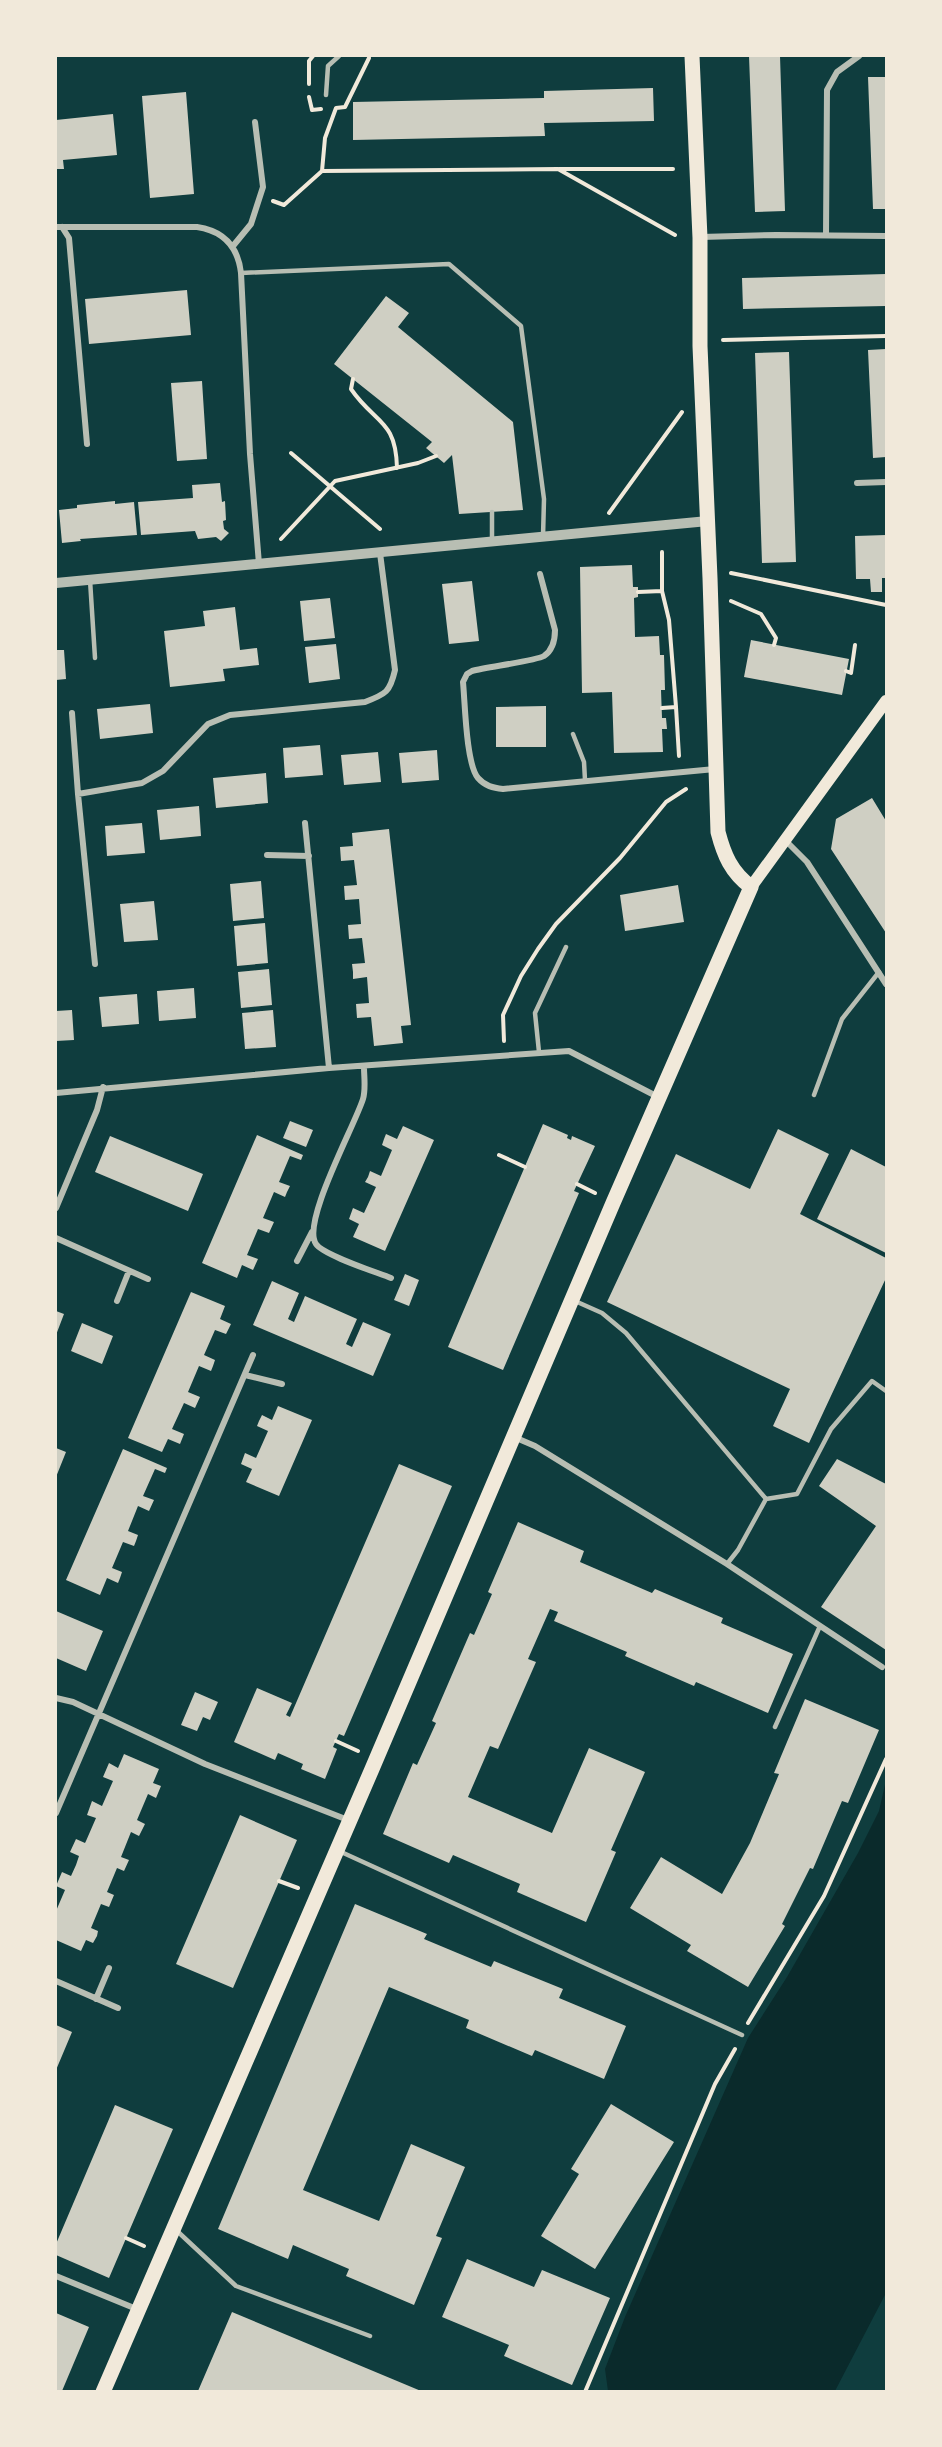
<svg xmlns="http://www.w3.org/2000/svg" width="942" height="2447" viewBox="0 0 942 2447" font-family="'Alegreya Sans',sans-serif">
	<style>
		.water { fill: #0a2a2b }
		.building { fill: #cfcfc3 }
		.lines { fill: none; stroke-linecap: round; stroke-linejoin: round }
		.path { stroke: #f1e9da; stroke-width: 4 }
		.service { stroke: #b8beb3; stroke-width: 4.5 }
		.minor { stroke: #b8beb3; stroke-width: 6 }
		.tertiary { stroke: #b8beb3; stroke-width: 10 }
		.secondary { stroke: #f1e9da; stroke-width: 12 }
		.primary { stroke: #f1e9da; stroke-width: 15 }
	</style>
	<rect width="100%" height="100%" fill="#0f3d3e"/>
	<path class="water" d="M886 1780V2293L835 2391H608L605 2369 625 2317 748 2038 787 1977 858 1853 879 1811Z"/>
	<path class="building" d="M749 56H780L785 211 755 212Z
		M868 77H886V209H873Z
		M653 88 654 121 544 123 545 136 353 140V102L544 98V91Z
		M186 92 194 194 150 198 142 96Z
		M113 114 117 155 63 160 64 169H56V120Z
		M886 274V306L743 309 742 278Z
		M187 290 191 335 89 344 85 299Z
		M386 296 409 313 398 327 513 422 523 510 459 514 452 455 444 463 426 448 432 442 334 364Z
		M886 349V457L873 458 868 350Z
		M789 352 796 562 762 563 755 353Z
		M202 381 207 459 177 461 171 383Z
		M220 483 222 502 225 501 226 520 223 521 224 529 229 533 221 541 216 537 198 539 195 531 141 535 138 502 193 498 192 485Z
		M115 501V504L134 502 137 535 80 539 81 541 62 543 59 510 77 508V505Z
		M886 535V578H882V592H871L870 579H856L855 536Z
		M632 565 633 587H638V597L634 598 635 637 659 636 660 655H664L665 690H661L662 718H666L667 729H662L663 752 614 753 612 692 582 693 580 567Z
		M472 581 479 641 449 644 442 584Z
		M330 598 335 638 304 641 300 601Z
		M235 607 240 650 257 648 259 665 223 669 225 681 170 687 164 631 205 626 203 611Z
		M751 640 849 659 842 695 744 677Z
		M336 644 340 679 309 683 305 647Z
		M56 650H64L66 679 56 680Z
		M150 704 153 733 100 739 97 709Z
		M546 706V747H496V707Z
		M320 745 323 775 285 778 283 748Z
		M437 750 439 780 402 783 399 753Z
		M378 752 381 782 344 785 341 755Z
		M266 773 268 803 216 808 213 778Z
		M872 798 886 821V933L831 849 836 819Z
		M199 806 201 836 160 840 157 810Z
		M142 823 145 853 107 856 105 826Z
		M389 829 411 1025 401 1026 403 1043 374 1046 371 1017 357 1018 356 1004 369 1003 367 977 353 979V972L352 964 365 963 362 938 349 939 348 925 361 924 359 899 345 900 344 886 357 885 354 860 341 861 340 847 353 846 352 833Z
		M261 881 264 918 233 921 230 884Z
		M678 885 684 922 625 931 620 895Z
		M154 901 158 940 124 942 120 904Z
		M265 923 268 963 237 966 234 926Z
		M269 969 272 1005 241 1008 238 972Z
		M194 988 196 1018 159 1021 157 991Z
		M137 994 139 1024 102 1027 99 997Z
		M72 1010 74 1040 56 1041V1011Z
		M273 1010 276 1047 245 1049 242 1013Z
		M290 1121 313 1130 306 1147 283 1138Z
		M543 1124 568 1135 567 1138 571 1140 572 1136 595 1146 574 1191 579 1193 503 1370 448 1347Z
		M403 1126 434 1140 385 1251 353 1237 359 1224 349 1219 353 1208 364 1213 376 1187 365 1182 368 1177 370 1171 381 1176 392 1150 382 1145 384 1139 386 1134 397 1139Z
		M778 1129 829 1154 800 1214 886 1258V1278L809 1443 773 1426 790 1389 607 1302 676 1154 750 1189Z
		M257 1135 303 1155 301 1160 290 1156 279 1182 290 1186 287 1192 285 1197 274 1192 263 1218 274 1222 269 1233 258 1229 247 1255 258 1259 253 1270 242 1265 237 1278 202 1263Z
		M110 1136 203 1174 188 1211 95 1172Z
		M851 1149 886 1167V1253L817 1219Z
		M405 1274 419 1280 409 1306 394 1300Z
		M272 1281 299 1293 288 1319 294 1322 305 1296 357 1319 346 1344 352 1347 363 1322 391 1334 373 1376 253 1325Z
		M191 1292 225 1306 220 1319 231 1324 226 1334 215 1330 204 1355 215 1360 213 1366 211 1371 199 1366 188 1392 200 1397 195 1408 184 1403 172 1429 184 1434 180 1444 168 1439 162 1452 128 1438Z
		M56 1311 64 1314 56 1335Z
		M82 1323 113 1336 102 1364 71 1351Z
		M278 1406 312 1420 279 1496 246 1482 252 1469 241 1464 245 1453 256 1458 268 1431 257 1426 259 1421 262 1415 272 1420Z
		M56 1448 66 1452 56 1477Z
		M123 1449 167 1468 165 1473 155 1469 143 1496 154 1500 149 1511 138 1506 128 1531 138 1535 136 1541 134 1546 123 1542 112 1568 122 1572 120 1578 118 1583 107 1578 100 1595 66 1580Z
		M837 1459 886 1484V1650L821 1607 876 1526 819 1486Z
		M399 1464 452 1486 344 1736 339 1734 333 1747 337 1749 325 1779 301 1769 303 1764 278 1753 275 1760 234 1742 257 1688 292 1703 286 1715 290 1717Z
		M518 1522 584 1551 580 1562 652 1593 655 1589 723 1618 721 1623 793 1654 768 1713 696 1682 694 1686 625 1656 627 1652 554 1621 558 1612 550 1609 528 1659 536 1662 498 1749 490 1746 468 1797 552 1833 589 1748 645 1772 611 1850 616 1852 586 1922 517 1892 520 1884 453 1855 449 1863 383 1834 413 1763 417 1765 436 1723 432 1721 470 1633 474 1635 492 1594 488 1592Z
		M56 1611 103 1631 86 1671 56 1658Z
		M195 1692 218 1702 210 1720 203 1717 197 1731 181 1725Z
		M805 1699 879 1730 848 1803 842 1801 813 1869 810 1868 782 1924 785 1926 748 1987 687 1951 691 1945 630 1908 661 1857 722 1894 750 1843 779 1774 774 1773Z
		M124 1754 159 1769 153 1783 161 1786 156 1798 148 1794 137 1820 145 1824 139 1836 131 1832 121 1857 129 1860 124 1871 117 1868 107 1892 114 1895 109 1907 101 1904 91 1928 98 1931 97 1936 93 1943 86 1940 81 1951 56 1940V1911L65 1890 56 1886 62 1872 71 1876 76 1865 79 1856 70 1852 76 1839 85 1843 86 1841 96 1818 87 1815 92 1801 102 1806 113 1781 103 1777 109 1763 118 1768Z
		M240 1815 297 1840 233 1988 176 1964Z
		M355 1904 427 1934 424 1939 491 1967 494 1961 563 1989 559 1998 626 2026 604 2079 535 2050 532 2056 466 2028 469 2020 389 1987 303 2190 379 2221 411 2144 465 2167 436 2236 442 2238 414 2305 346 2276 349 2269 293 2245 288 2259 218 2229Z
		M56 2025 72 2032 56 2070Z
		M611 2104 674 2142 595 2269 541 2236 579 2174 571 2169Z
		M115 2105 173 2129 109 2278 56 2255V2244Z
		M467 2259 534 2287 542 2270 610 2298 572 2385 504 2356 509 2345 442 2317Z
		M232 2312 421 2391H198Z
		M56 2313 89 2327 62 2391H56Z"/>
	<g class="lines">
		<path class="path" d="M309 84V61L313 56
			M309 97 312 110 321 109
			M559 169H673
			M322 171 325 138 336 108 345 107 369 58
			M273 201 284 205 322 171 558 169 675 235
			M723 340 886 336
			M353 379 351 389C375 424 396 419 397 468
			M291 453 380 529
			M609 513 682 412
			M281 539 335 481 418 463 436 456
			M662 552V591L669 620 676 707
			M731 573 886 605
			M638 592 662 591
			M731 601 761 614 776 638 774 645
			M846 671 851 673 855 645
			M662 708 676 707 679 756
			M504 1041 503 1015 521 976 538 949 556 924 620 858 666 802 686 789
			M499 1155 525 1167
			M577 1184 595 1193
			M336 1741 358 1751
			M279 1881 298 1888
			M748 2023 824 1896 886 1759
			M126 2238 144 2246
			M585 2392 715 2084 735 2049"/>
		<path class="service" d="M326 95 328 66 339 56
			M241 273 449 264 521 326 544 499 543 537
			M492 512V542
			M90 580 95 658
			M573 734 584 762 585 780
			M539 1052 535 1013 566 947
			M814 1095 842 1019 879 972
			M575 1301 602 1313 626 1333 766 1499 797 1494 831 1429 872 1381 886 1391
			M727 1564 738 1550 766 1499
			M775 1727 820 1626
			M339 1851 742 2035
			M176 2230 236 2286 370 2336"/>
		<path class="minor" d="M56 227H197C224 231 238 247 241 273L250 454 259 564
			M62 227 69 238 87 444
			M826 235 827 90 837 72 859 56
			M701 237 776 235 886 236
			M233 246 251 224 263 187 255 122
			M857 483 886 482
			M540 574 555 630C555 640 553 650 544 656 535 661 487 667 472 671L467 674 463 682C465 702 466 764 478 778 485 786 493 788 503 789L715 769
			M72 713 78 794 95 964
			M78 794 142 783 163 771 208 724 230 715 365 702C386 694 390 692 395 670L380 553
			M305 823 329 1068
			M785 840 807 862 886 984
			M267 855 309 856
			M364 1067C364 1077 366 1089 363 1099 355 1125 301 1223 316 1244 323 1255 376 1272 391 1278
			M56 1093 329 1068 569 1051 660 1098
			M56 1208 97 1110 103 1087
			M56 1238 148 1279
			M297 1261 312 1232
			M117 1301 129 1271
			M245 1375 282 1384
			M514 1437 535 1446 727 1564 882 1667
			M56 1698 73 1702 205 1764 348 1820
			M56 1813 253 1355
			M56 1981 118 2008
			M96 1999 109 1968
			M56 2276 139 2310"/>
		<path class="tertiary" d="M56 583 708 521"/>
		<path class="secondary" d="M751 887 886 701"/>
		<path class="primary" d="M103 2392 372 1769 613 1203 751 887C731 872 724 855 718 832L710 578 700 346V238L692 56"/>
	</g>
	<rect width="942" height="2447" fill="none" stroke="#f1e9da" stroke-width="114"/>
</svg>
